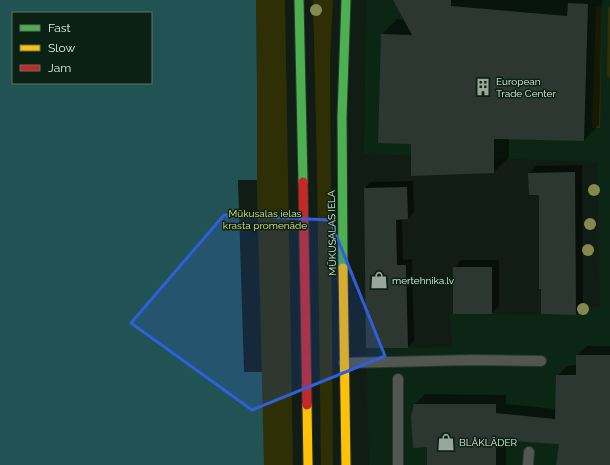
<svg xmlns="http://www.w3.org/2000/svg" width="610" height="465" viewBox="0 0 610 465" font-family="Raleway,sans-serif">
	<style>
		.built { fill: #0c2616 }
		.green { fill: #2e2f04 }
		.water { fill: #225354; fill-rule: evenodd }
		.pier { fill: #101c14 }
		.shadow { fill: #0007 }
		.building { fill: #2c3732 }
		.lines { fill: none; stroke-linecap: round; stroke-linejoin: round }
		.lane-casing { stroke: #2a352e; stroke-width: 12 }
		.fast-casing { stroke: #2a352e; stroke-width: 11 }
		.slow-casing { stroke: #2a352e; stroke-width: 11 }
		.jam-casing { stroke: #2a352e; stroke-width: 11 }
		.lane { stroke: #525651; stroke-width: 10 }
		.fast { stroke: #4caf50; stroke-width: 9 }
		.slow { stroke: #ffc107; stroke-width: 9 }
		.jam { stroke: #c62828; stroke-width: 9 }
		.tree { fill: #85894f }
		.marked { fill: #315ed9; fill-opacity: 0.2; stroke: #315ed9; stroke-width: 3; stroke-linejoin: round }
		.labels { text-anchor: middle; dominant-baseline: central; stroke-width: 3; stroke-linejoin: round; paint-order: stroke }
		.poi-label { font-size: 10px; fill: #e3f0e6; stroke: #0b2113; text-anchor: start }
		.park-label { font-size: 10px; fill: #e5e380; stroke: #0b2113 }
		.street-label { font-size: 10px; fill: #e3f0e6; stroke: #0b2113 }
	</style>
	<rect width="100%" height="100%" fill="#101c14"/>
	<path class="built" d="M366 0H610V465H369L366 348 452 347 450 314 576 315 589 306 600 307 597 162 364 154Z"/>
	<path class="green" d="M256 0H285L293 465H263L256 180 257 87Z
		M313 0H333L330 61 333 465H321L317 170Z
		M596 6 602 7 600 128H592Z
		M610 6V79L607 75 608 8Z"/>
	<path class="water" d="M0 0H256L257 87V180L264 465H0ZM13 13H151V83H13Z"/>
	<path class="pier" d="M238 180H257L262 372H244Z"/>
	<path class="shadow" d="M394 0H602L599 125 584 140 509 138V157L494 172 412 174V143L382 34 397 19 405 20Z
		M582 165 583 307 576 314 540 194 529 174 536 166Z
		M413 181 414 212 408 218 402 219 403 260 412 259 414 341 408 347 365 188 371 182Z
		M461 260H499V306L492 313 454 268Z
		M587 346H610V465H557L560 443 506 440V465H428V446L415 404 425 394 506 395V404L556 409 557 376 567 366 577 365V355Z"/>
	<path class="building" d="M393 0H451V6L567 16 568 3 588 4 584 141 494 139V173L411 176V144L378 143 381 34 412 35Z
		M575 172 576 315 541 314V289H539V195H529L528 173Z
		M407 187 408 219 396 220 397 265H406L408 348H366L364 188Z
		M453 267H492V314H453Z
		M576 355H610V465H556L559 444 496 440V465H427V447L413 448 411 417 414 404H496V413L555 419 556 375H576Z"/>
	<g class="lines">
		<g class="lane-casing">
			<path id="lane" d="M344 363 471 360 541 361
				M398 465V379
				M528 465 529 452"/>
		</g>
		<g class="fast-casing">
			<path id="fast" d="M299 0 303 182
				M343 268 342 116 346 0"/>
		</g>
		<g class="slow-casing">
			<path id="slow" d="M343 268 346 465
				M307 405 308 465"/>
		</g>
		<g class="jam-casing">
			<path id="jam" d="M303 182 307 405"/>
		</g>
		<use href="#lane" class="lane"/>
		<use href="#fast" class="fast"/>
		<use href="#slow" class="slow"/>
		<use href="#jam" class="jam"/>
	</g>
	<g class="tree">
		<circle cx="316" cy="10" r="6"/>
		<circle cx="594" cy="190" r="6"/>
		<circle cx="590" cy="224" r="6"/>
		<circle cx="588" cy="250" r="6"/>
		<circle cx="583" cy="309" r="6"/>
	</g>
	<path class="marked" d="M224 215 330 220 385 356 252 410 131 323Z"/>
	<defs>
		<g id="building-bare" transform="scale(1.38)"><path d="M-4-6H4V6H1V3H-1V6H-4ZM-2.5-4.3h1.7v1.8h-1.7ZM.8-4.3h1.7v1.8H.8ZM-2.5-1h1.7V.8h-1.7ZM.8-1h1.7V.8H.8Z" fill="#99a69c" stroke="#0b2113" stroke-width="2.5" paint-order="stroke"/></g>
		<g id="shop-bare" transform="scale(1.38)"><path d="M-5-2.5h2.3a2.7 3.5 0 0 1 5.4 0H5L5.5 6h-11ZM-1.5-2.5h3a1.5 2.3 0 0 0-3 0Z" fill="#99a69c" stroke="#0b2113" stroke-width="2.5" paint-order="stroke"/></g>
	</defs>
	<g fill-rule="evenodd">
		<use href="#building-bare" x="483" y="87"/>
		<use href="#shop-bare" x="379" y="280"/>
		<use href="#shop-bare" x="446" y="442"/>
	</g>
	<g class="labels">
		<g class="poi-label">
			<text x="496" y="81">European<tspan x="496" dy="12">Trade Center</tspan></text>
			<text x="392" y="280">mertehnika.lv</text>
			<text x="459" y="442">BLÅKLÄDER</text>
		</g>
		<g class="park-label">
			<text x="265" y="213">Mūkusalas ielas<tspan x="265" dy="12">krasta promenāde</tspan></text>
		</g>
		<g class="street-label">
			<text transform="translate(332 233) rotate(-91)">MŪKUSALAS IELA</text>
		</g>
	</g>
	<rect x="12" y="12" width="140" height="72" fill="#0b2113" stroke="#617467"/>
	<rect x="20" y="25" width="20" height="6" fill="#4caf50" stroke="#617467"/>
	<text x="48" y="32" font-size="12" fill="#e3f0e6">Fast</text>
	<rect x="20" y="45" width="20" height="6" fill="#ffc107" stroke="#617467"/>
	<text x="48" y="52" font-size="12" fill="#e3f0e6">Slow</text>
	<rect x="20" y="65" width="20" height="6" fill="#c62828" stroke="#617467"/>
	<text x="48" y="72" font-size="12" fill="#e3f0e6">Jam</text>
</svg>
